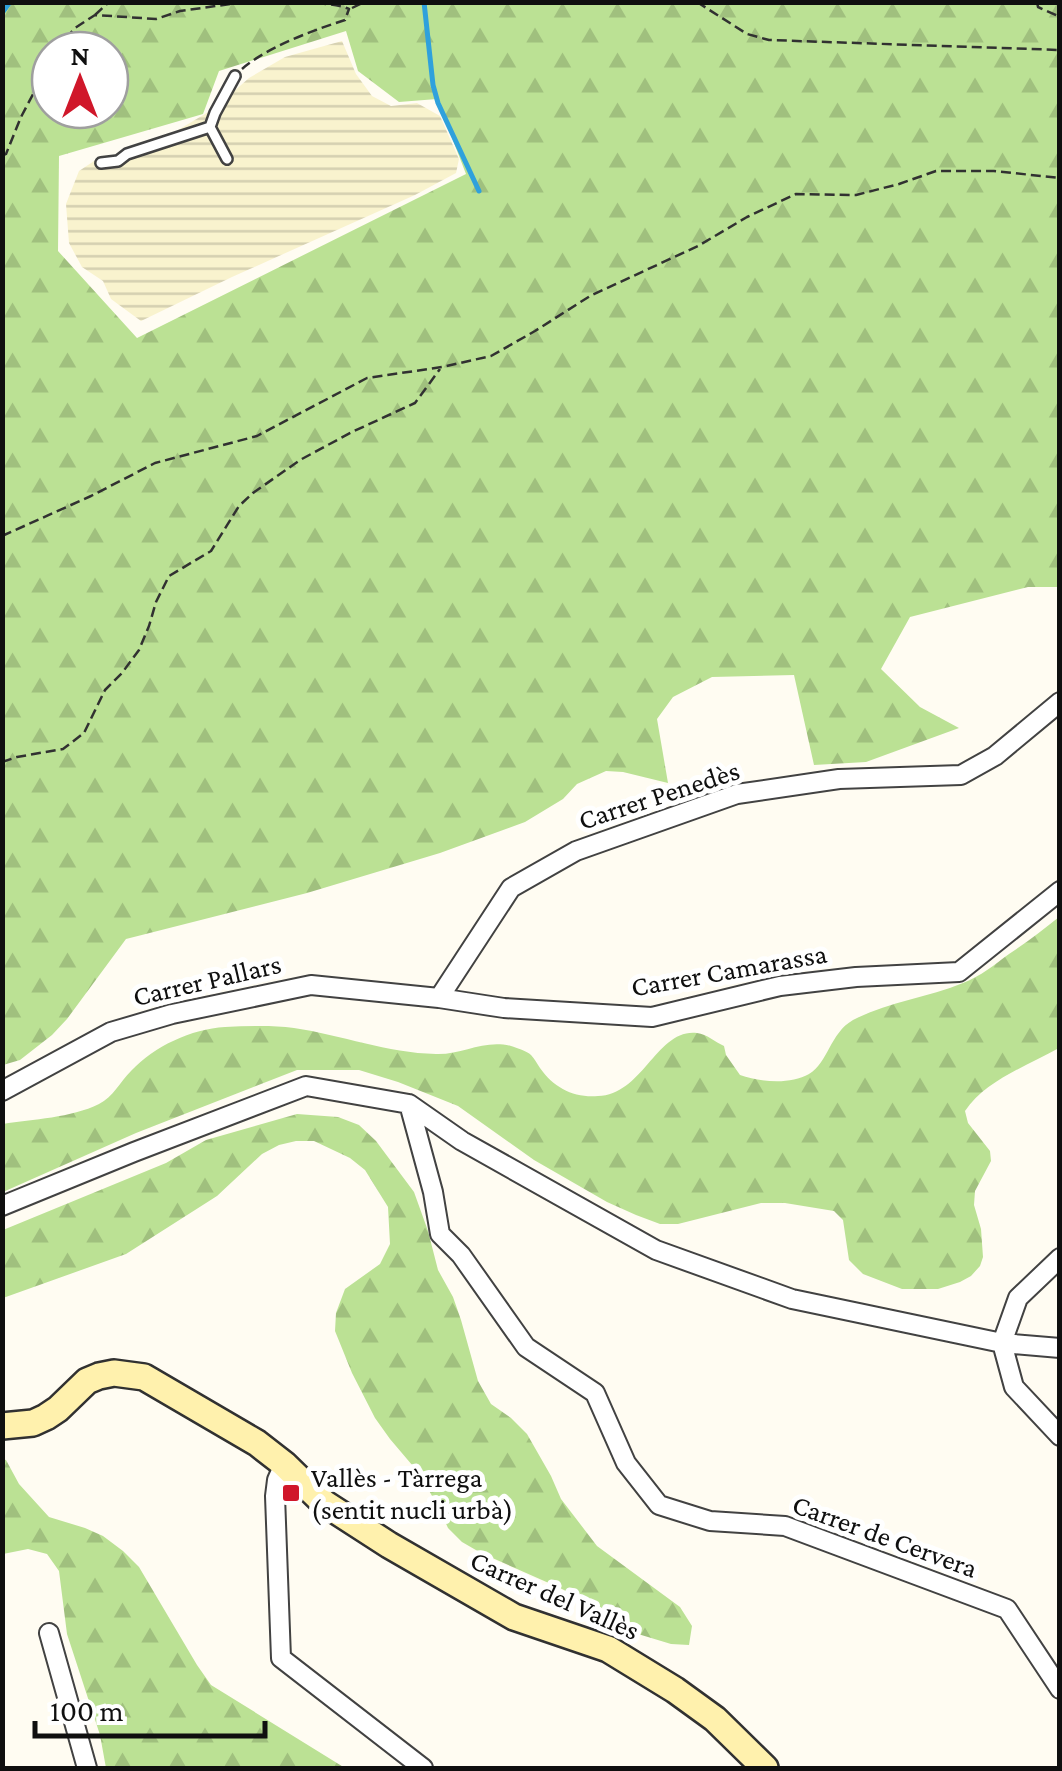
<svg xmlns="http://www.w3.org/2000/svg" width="1062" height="1771" viewBox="0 0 1062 1771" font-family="'Crimson Pro',serif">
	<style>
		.farmland { fill: url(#farmland-rules) }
		.forest { fill: url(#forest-firs); fill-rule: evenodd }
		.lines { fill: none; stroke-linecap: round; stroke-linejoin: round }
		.stream { stroke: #2fa1dc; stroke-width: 5 }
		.lane-casing { stroke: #424242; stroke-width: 14 }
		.street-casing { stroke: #424242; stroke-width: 22 }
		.secondary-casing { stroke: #313131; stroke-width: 30 }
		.path { stroke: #313131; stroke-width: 2.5; stroke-dasharray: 10 5; stroke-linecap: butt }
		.lane { stroke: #fff; stroke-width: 9 }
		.street { stroke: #fff; stroke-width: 18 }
		.secondary { stroke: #fff1ad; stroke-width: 25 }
		.poi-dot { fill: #d0172a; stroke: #fff; stroke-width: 4 }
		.labels { text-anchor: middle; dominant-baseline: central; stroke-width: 10; stroke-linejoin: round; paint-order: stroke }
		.street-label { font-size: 28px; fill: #0f0f0f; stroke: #fff }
		.poi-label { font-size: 28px; fill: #0f0f0f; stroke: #fff; text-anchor: start }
	</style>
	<defs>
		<pattern id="farmland-rules" width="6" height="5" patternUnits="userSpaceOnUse" patternTransform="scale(2.5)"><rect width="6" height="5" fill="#f9f3ce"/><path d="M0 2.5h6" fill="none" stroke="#d4cfb0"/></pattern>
		<pattern id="forest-firs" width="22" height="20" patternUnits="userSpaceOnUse" patternTransform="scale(2.5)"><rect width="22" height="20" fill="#bbe194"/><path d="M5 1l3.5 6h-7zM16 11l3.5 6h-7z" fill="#a0c07e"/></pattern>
	</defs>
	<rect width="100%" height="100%" fill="#fffcf2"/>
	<path class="farmland" d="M342 41 356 74 372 96 391 106 417 103 440 116 459 159 456 173 415 195 232 277 141 321 111 299 103 281 82 267 69 243 66 204 79 171 94 161 132 153 168 136 215 108 249 78 285 57Z"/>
	<path class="forest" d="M3 2 1059 3V587H1028L910 617 881 669 920 707 959 728 866 762 814 765 794 675 712 677 673 697 657 719 668 783 623 772 606 771 577 784 563 799 525 822 440 853 307 893 126 939 67 1019 52 1035 20 1060 3 1065ZM346 31 358 71 399 102 437 99 466 174 137 338 58 251 59 156 203 114 219 71ZM50 50H110V110H50Z
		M1059 917V1048C1027 1066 986 1080 965 1111L968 1123 990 1151 991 1161 975 1191 974 1205 981 1229 983 1257 980 1266 971 1276 960 1282 938 1289H902L863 1274 849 1260 843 1220 834 1211 785 1203H761L678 1224H660L636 1215 607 1202 534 1160 458 1106 398 1082 359 1070H297L136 1133 3 1192V1124C33 1119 71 1118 99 1104 113 1097 120 1082 131 1071 155 1046 191 1029 225 1027 248 1026 272 1025 294 1028 342 1035 387 1053 436 1054 462 1055 484 1039 511 1046 517 1048 527 1051 531 1055 535 1059 537 1064 540 1068 554 1088 574 1098 598 1096 643 1095 657 1028 697 1033 707 1034 715 1042 724 1046L726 1055 740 1075C760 1082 790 1085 809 1074 828 1063 830 1033 853 1020 887 1002 927 998 963 983 981 976 994 965 1009 954 1027 942 1043 930 1059 917Z
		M297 1114 338 1117 359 1125 376 1141 414 1192 428 1231 438 1270 453 1297 461 1320 478 1381 491 1404 511 1418 527 1434 551 1476 561 1499 597 1546 680 1607 692 1626 689 1645 671 1644 638 1634 615 1623 597 1607 560 1588 481 1553 462 1542 448 1528 438 1506 418 1472 390 1439 375 1418 352 1373 335 1331 336 1313 345 1289 380 1264 390 1244 388 1207 365 1170 350 1158 314 1141H296L279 1145 262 1154 217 1196 126 1254 3 1298V1230L166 1163 206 1140Z
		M3 1459 6 1460 19 1484 49 1517 85 1528 103 1536 123 1551 139 1567 197 1665 211 1685 345 1768H106L100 1735 67 1634 59 1571 47 1554 28 1549 3 1554Z"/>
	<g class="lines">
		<path class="stream" d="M424 2 433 85 438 103 479 191
			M2 13 10 2"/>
		<g class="lane-casing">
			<path id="lane" d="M227 159 210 127 215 113 235 76
				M101 163 118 161 127 154 210 127"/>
		</g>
		<g class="street-casing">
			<path id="street" d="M439 998 511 888 576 851 737 794 839 779 961 775 995 756 1060 702
				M2 1091 111 1032 172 1014 311 985 439 998 504 1008 652 1017 780 986 856 977 959 972 1060 891
				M409 1104 433 1192 440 1234 461 1255 526 1347 595 1393 626 1463 659 1505 710 1521 785 1526 1007 1609 1060 1689
				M2 1206 134 1152 306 1086 409 1104 462 1141 656 1250 792 1299 1002 1343 1060 1348
				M1060 1258 1018 1298 1002 1343 1014 1387 1060 1436
				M284 1464 277 1480 275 1496 281 1658 423 1768
				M49 1633 87 1768"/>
		</g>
		<g class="secondary-casing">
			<path id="secondary" d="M2 1426 33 1423 46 1417 58 1409 87 1381 99 1376 114 1373 144 1377 257 1443 284 1464 324 1503 389 1545 514 1617 608 1649 675 1690 715 1719 765 1768"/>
		</g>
		<path class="path" d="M697 2 747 34 769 40 1060 50
			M1037 2 1038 7 1060 17
			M352 8 364 2
			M95 15 109 2
			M56 50 75 28 95 15 156 19 180 11 245 2
			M242 69C267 47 314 30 345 20L349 9C329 1 301 4 278 2
			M2 156 6 154 21 117 50 62
			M2 536 91 496 155 463 257 436 367 378 442 367 491 356 535 331 590 296 698 246 747 217 796 194 856 195 899 184 936 171H994L1060 178
			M2 762 17 757 63 749 84 733 105 690 122 673 139 650 149 626 156 602 169 576 211 551 239 506 253 493 300 460 352 432 415 403 440 369"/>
		<use href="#lane" class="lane"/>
		<use href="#street" class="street"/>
		<use href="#secondary" class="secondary"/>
	</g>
	<rect class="poi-dot" x="281" y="1483" width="20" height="20" rx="5"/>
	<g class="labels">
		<g class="street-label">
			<text transform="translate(659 795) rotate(-18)">Carrer Penedès</text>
			<text transform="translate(729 970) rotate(-10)">Carrer Camarassa</text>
			<text transform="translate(207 980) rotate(-13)">Carrer Pallars</text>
			<text transform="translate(885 1536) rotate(20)">Carrer de Cervera</text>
			<text transform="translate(555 1595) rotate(24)">Carrer del Vallès</text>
		</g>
		<g class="poi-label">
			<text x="311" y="1477">Vallès - Tàrrega<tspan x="311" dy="32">(sentit nucli urbà)</tspan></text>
		</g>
	</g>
	<rect width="1062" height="1771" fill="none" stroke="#0f0f0f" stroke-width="10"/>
	<g transform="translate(80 80)"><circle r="48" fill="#ffffff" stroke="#9f9f9f" stroke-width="2.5"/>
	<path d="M0-8L18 38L0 25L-18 38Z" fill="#d0172a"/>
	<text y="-15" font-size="28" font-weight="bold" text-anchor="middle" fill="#0f0f0f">N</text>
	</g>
	<path d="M35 1721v15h230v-15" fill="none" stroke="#0f0f0f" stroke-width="5"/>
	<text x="50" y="1721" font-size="30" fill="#0f0f0f" stroke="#ffffff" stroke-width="8" paint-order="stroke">100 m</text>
</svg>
